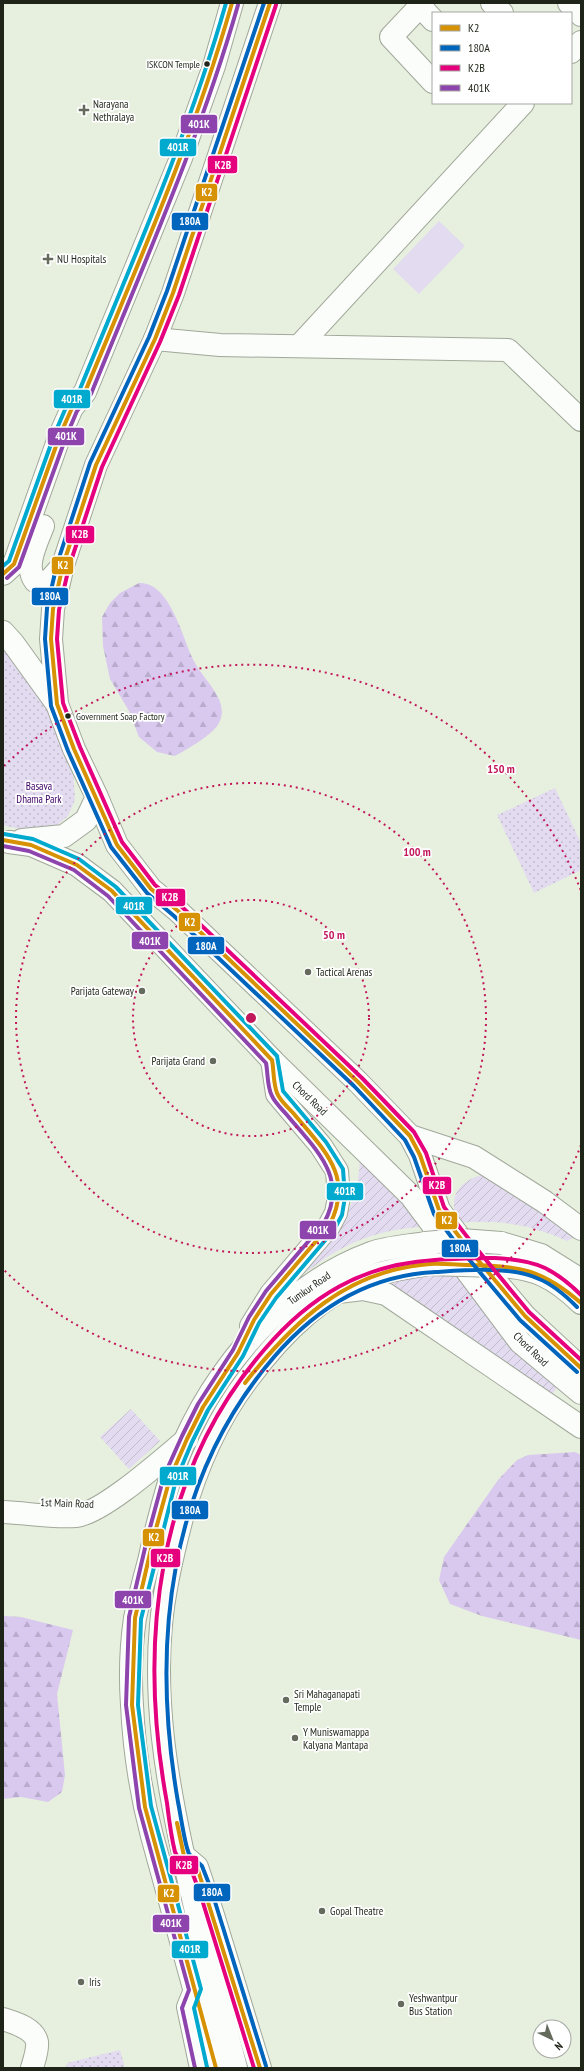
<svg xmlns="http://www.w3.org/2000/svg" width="584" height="2071" viewBox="0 0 584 2071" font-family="'PT Sans Narrow',sans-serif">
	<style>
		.grass { fill: #e3dbf0 }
		.forest { fill: url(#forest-firs) }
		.park { fill: url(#park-dots) }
		.garden { fill: url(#garden-furrows) }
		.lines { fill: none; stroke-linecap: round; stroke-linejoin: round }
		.minor-casing { stroke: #a1a89a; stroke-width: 24 }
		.major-casing { stroke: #a1a89a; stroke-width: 24 }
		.highway-casing { stroke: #a1a89a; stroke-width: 24 }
		.minor { stroke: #fbfdfa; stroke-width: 22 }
		.major { stroke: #fbfdfa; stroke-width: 22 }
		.highway { stroke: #fbfdfa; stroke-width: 22 }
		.highway-bridge-casing { stroke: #a1a89a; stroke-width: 24; stroke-linecap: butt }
		.highway-bridge { stroke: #fbfdfa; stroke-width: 22 }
		.bus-1-casing { stroke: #fff; stroke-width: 7 }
		.bus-2-casing { stroke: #fff; stroke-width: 7 }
		.bus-3-casing { stroke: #fff; stroke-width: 7 }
		.bus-4-casing { stroke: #fff; stroke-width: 7 }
		.bus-5-casing { stroke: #fff; stroke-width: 7 }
		.bus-1 { stroke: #d69203; stroke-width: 4 }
		.bus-2 { stroke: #0065bd; stroke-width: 4 }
		.bus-3 { stroke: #e5007d; stroke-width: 4 }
		.bus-4 { stroke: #8e44ad; stroke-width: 4 }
		.bus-5 { stroke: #00a9ce; stroke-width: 4 }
		.ring { fill: none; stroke: #c2185b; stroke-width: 2; stroke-dasharray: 2 4 }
		.bus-dot { fill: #1e2417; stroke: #fff; stroke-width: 1.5 }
		.poi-dot { fill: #646b5d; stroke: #fff; stroke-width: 1.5 }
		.labels { text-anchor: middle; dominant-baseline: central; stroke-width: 3.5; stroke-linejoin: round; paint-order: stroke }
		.bus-label { font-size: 10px; fill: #1e2417; stroke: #fff; text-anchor: end }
		.poi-label { font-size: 11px; fill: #1e2417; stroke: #fff; text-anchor: start }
		.park-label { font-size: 11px; fill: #3c0065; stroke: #fff }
		.street-label { font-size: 11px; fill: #1e2417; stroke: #fff }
		.centre { fill: #c2185b; stroke: #fff; stroke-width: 2 }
		.ring-label { font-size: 12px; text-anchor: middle; font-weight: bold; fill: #c2185b; stroke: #fff; stroke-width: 3.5; stroke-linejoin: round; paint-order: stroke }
		.line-badge { stroke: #fff; stroke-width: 1.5 }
		.badge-label { font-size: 11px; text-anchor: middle; font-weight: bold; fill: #fff }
	</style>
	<defs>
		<pattern id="forest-firs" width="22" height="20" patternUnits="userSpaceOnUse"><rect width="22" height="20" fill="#d9c9ef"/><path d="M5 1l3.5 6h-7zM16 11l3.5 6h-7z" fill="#baaccc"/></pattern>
		<pattern id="park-dots" width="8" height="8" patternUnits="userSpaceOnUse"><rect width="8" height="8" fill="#e3dbf0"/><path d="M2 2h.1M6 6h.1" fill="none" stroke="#c2bccd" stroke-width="1.8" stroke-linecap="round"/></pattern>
		<pattern id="garden-furrows" width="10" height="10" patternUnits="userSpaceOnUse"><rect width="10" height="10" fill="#e3dbf0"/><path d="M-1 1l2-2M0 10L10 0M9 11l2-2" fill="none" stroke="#c2bccd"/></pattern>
	</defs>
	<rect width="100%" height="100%" fill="#e7f0de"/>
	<path class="grass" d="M439 221 465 246 419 294 393 269Z"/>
	<path class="forest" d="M139 583C170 581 183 640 194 661 202 679 231 700 219 723 214 734 186 750 175 756L157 752 139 737 129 711 110 679 103 646 102 617 110 603 120 593Z
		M575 1452 581 1455V1640L482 1616 450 1604 439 1580 444 1557 498 1480 517 1460 528 1455Z
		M3 1616 21 1617 73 1630 57 1694 65 1775 62 1792 48 1802 21 1797 3 1799Z"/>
	<path class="park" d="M3 644 52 709 73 770 75 800 68 816 52 829 28 831 3 825Z
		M555 788 581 843V870L534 893 497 815Z
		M120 2050 125 2068H66L67 2063Z"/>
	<path class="garden" d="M360 1150 423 1227C379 1229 343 1243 308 1271L305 1266C342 1236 361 1197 360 1150Z
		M484 1174 579 1234 567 1241C532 1225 498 1219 459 1223 446 1197 459 1181 484 1174Z
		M461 1270 560 1384 549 1398 383 1286 407 1277Z
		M131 1409 160 1441 129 1469 100 1437Z"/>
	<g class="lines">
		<g class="minor-casing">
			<path id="minor" d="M423 3 391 37 433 82
				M492 3 502 13
				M569 3 581 15
				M420 6 433 20
				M571 52 581 42
				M155 339 220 345 508 350 581 420
				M300 345 523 103
				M3 2019C15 2023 34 2028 37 2042 38 2050 34 2061 32 2068"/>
		</g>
		<g class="major-casing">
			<path id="major" d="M43 526C37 542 24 566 35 581L48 582 63 565
				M3 574 14 564 60 435 72 408 85 392 181 158 214 66 232 3
				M3 632 13 643 57 704 74 749 97 797 117 845 151 889 178 911 358 1082 410 1136 474 1157 545 1202 581 1229
				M57 703 51 639 53 609 63 565 96 465 155 339 173 293 270 3
				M22 840 64 836 86 820 97 797
				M9 842 31 845 77 865 112 891 272 1060 411 1196 520 1342 581 1393
				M338 1292 363 1289 386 1294 581 1427
				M3 1512C27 1513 53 1518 76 1516 103 1513 164 1458 187 1439
				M184 1856 197 1867 213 1915 260 2068
				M195 1990 188 2007 201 2068"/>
		</g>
		<g class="highway-casing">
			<path id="highway" d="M410 1136 420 1155 439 1210 467 1247 525 1316 581 1368
				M501 1243 541 1255 581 1280
				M496 1266C534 1267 554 1277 581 1303
				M251 1326 271 1294 329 1226 336 1213 339 1197 337 1171 321 1146 277 1094 272 1060
				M216 2068 152 1836C141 1794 134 1749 132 1705 130 1677 131 1646 135 1618 139 1599 144 1579 149 1561 155 1533 162 1506 170 1479 201 1385 276 1288 371 1253 387 1247 407 1246 425 1243
				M236 2068C217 1995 197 1922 182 1849 166 1775 154 1700 161 1625 164 1590 173 1552 182 1518 196 1468 216 1421 248 1379 279 1337 318 1296 368 1277 387 1270 408 1268 428 1264"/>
		</g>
		<use href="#minor" class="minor"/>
		<use href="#major" class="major"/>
		<use href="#highway" class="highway"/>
		<g class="highway-bridge-casing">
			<path id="highway-bridge" d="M425 1243 461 1240 501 1243
				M428 1264 496 1266"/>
		</g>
		<use href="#highway-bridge" class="highway-bridge"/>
		<g class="bus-1-casing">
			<path id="bus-1" d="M270 3 173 293 155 339 96 465 63 565 53 609 51 639 57 704 74 749 117 845 151 889 178 911 358 1082 410 1136 420 1155 439 1210 467 1247 525 1316 581 1368
				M3 574 14 564 60 435 72 408 85 392C138 264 194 137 232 3
				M3 840 31 845 77 865 112 891 272 1060C274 1070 273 1083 277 1093 280 1101 289 1108 294 1114 324 1150 355 1177 329 1226L271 1294 254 1320 238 1353 203 1407 187 1439 170 1478 154 1536 135 1618 132 1705 145 1807 216 2068
				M245 1383C294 1321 347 1270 430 1264 442 1263 455 1265 467 1265 518 1266 541 1268 581 1303
				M177 1823 184 1856 197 1867 260 2068"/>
		</g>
		<g class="bus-2-casing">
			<path id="bus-2" d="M264 3 167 291 149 337 90 463 57 564 47 608 45 639 51 706 68 751 111 847 147 893 174 916 354 1086 405 1140 414 1157 434 1214 462 1251 520 1320 577 1372
				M266 2066 211 1889 202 1866 189 1854 187 1848C183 1833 181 1817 178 1802 151 1646 167 1481 274 1357 317 1307 370 1275 436 1272 466 1270 512 1266 539 1279 554 1285 566 1296 577 1307"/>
		</g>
		<g class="bus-3-casing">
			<path id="bus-3" d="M276 5 179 295 160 342 102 467 69 567 59 610 57 639 63 703 80 747 122 842 155 885 182 907 362 1078 414 1132 426 1153 444 1207 472 1243 529 1312 581 1360
				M254 2068 200 1893 192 1872 180 1861 175 1852C171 1836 169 1820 167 1803 138 1645 155 1476 264 1350 310 1296 363 1264 435 1260 468 1258 515 1254 545 1268 559 1275 570 1284 581 1295"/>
		</g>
		<g class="bus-4-casing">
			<path id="bus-4" d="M7 578 19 567 66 437 77 411 91 394C143 266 200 138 238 5
				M3 846 29 851 74 870 108 896 266 1063C268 1073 267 1087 272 1096 275 1103 283 1110 287 1115 315 1149 349 1177 324 1223L266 1291 249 1317 233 1350 198 1404 182 1436 164 1476 148 1535 129 1617 126 1705 139 1808 189 1990 182 2008 195 2068"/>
		</g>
		<g class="bus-5-casing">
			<path id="bus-5" d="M3 566 9 561 55 433 67 405 80 389C132 262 188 136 226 3
				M4 834 33 839 79 859 116 887 277 1056 283 1091 326 1142 343 1169 345 1197 342 1215 334 1230 276 1298 259 1323 243 1356 208 1410 192 1442 176 1480 141 1619 138 1705 151 1806 201 1989 194 2008 207 2067"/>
		</g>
		<use href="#bus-1" class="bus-1"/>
		<use href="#bus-2" class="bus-2"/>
		<use href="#bus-3" class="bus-3"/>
		<use href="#bus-4" class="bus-4"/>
		<use href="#bus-5" class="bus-5"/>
	</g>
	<g class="ring">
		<circle cx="251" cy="1018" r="118"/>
		<circle cx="251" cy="1018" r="235"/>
		<path d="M581 1145A353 353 0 0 1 4 1270M4 766A353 353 0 0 1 581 891"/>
	</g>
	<g class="bus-dot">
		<circle cx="207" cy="64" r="3.5"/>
		<circle cx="68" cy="716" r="3.5"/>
	</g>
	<g class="poi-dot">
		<path d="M82 104h4v4h4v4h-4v4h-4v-4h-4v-4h4z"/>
		<path d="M46 253h4v4h4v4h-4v4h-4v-4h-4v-4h4z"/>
		<circle cx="308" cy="972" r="4"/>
		<circle cx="142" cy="991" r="4"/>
		<circle cx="213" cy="1061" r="4"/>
		<circle cx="286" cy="1700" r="4"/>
		<circle cx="295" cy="1738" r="4"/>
		<circle cx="322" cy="1911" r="4"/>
		<circle cx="81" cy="1982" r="4"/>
		<circle cx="401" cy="2004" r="4"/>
	</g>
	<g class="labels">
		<g class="bus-label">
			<text x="200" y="64">ISKCON Temple</text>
			<text x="76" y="716" text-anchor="start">Government Soap Factory</text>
		</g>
		<g class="poi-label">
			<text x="93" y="104">Narayana<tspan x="93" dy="13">Nethralaya</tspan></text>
			<text x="57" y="259">NU Hospitals</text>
			<text x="316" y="972">Tactical Arenas</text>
			<text x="134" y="991" text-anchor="end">Parijata Gateway</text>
			<text x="205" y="1061" text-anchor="end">Parijata Grand</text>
			<text x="294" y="1694">Sri Mahaganapati<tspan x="294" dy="13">Temple</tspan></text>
			<text x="303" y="1732">Y Muniswamappa<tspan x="303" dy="13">Kalyana Mantapa</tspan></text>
			<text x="330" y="1911">Gopal Theatre</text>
			<text x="89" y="1982">Iris</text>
			<text x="409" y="1998">Yeshwantpur<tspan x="409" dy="13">Bus Station</tspan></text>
		</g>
		<g class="park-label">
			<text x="39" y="786">Basava<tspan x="39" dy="13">Dhama Park</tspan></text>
		</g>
		<g class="street-label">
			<text transform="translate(310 1098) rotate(44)">Chord Road</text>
			<text transform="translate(309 1288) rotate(-35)">Tumkur Road</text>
			<text transform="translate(531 1349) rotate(44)">Chord Road</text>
			<text transform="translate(67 1503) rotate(2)">1st Main Road</text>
		</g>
	</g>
	<circle cx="251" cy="1018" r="6" class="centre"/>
	<g class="ring-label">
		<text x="501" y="773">150 m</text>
		<text x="417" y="856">100 m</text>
		<text x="334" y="939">50 m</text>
	</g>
	<g class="line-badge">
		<rect x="180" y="114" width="38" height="20" rx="4" fill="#8e44ad"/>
		<rect x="159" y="138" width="38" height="19" rx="4" fill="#00a9ce"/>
		<rect x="207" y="155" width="31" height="19" rx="4" fill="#e5007d"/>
		<rect x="195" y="183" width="23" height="19" rx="4" fill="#d69203"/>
		<rect x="171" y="212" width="38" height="19" rx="4" fill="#0065bd"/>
		<rect x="53" y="389" width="38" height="20" rx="4" fill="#00a9ce"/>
		<rect x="47" y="427" width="38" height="19" rx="4" fill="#8e44ad"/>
		<rect x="65" y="525" width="30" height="19" rx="4" fill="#e5007d"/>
		<rect x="51" y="556" width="23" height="19" rx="4" fill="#d69203"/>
		<rect x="31" y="587" width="38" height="19" rx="4" fill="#0065bd"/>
		<rect x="155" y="888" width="31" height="19" rx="4" fill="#e5007d"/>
		<rect x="115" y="896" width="38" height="19" rx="4" fill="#00a9ce"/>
		<rect x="178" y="912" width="23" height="20" rx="4" fill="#d69203"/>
		<rect x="131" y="931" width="38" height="19" rx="4" fill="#8e44ad"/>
		<rect x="187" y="936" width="38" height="19" rx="4" fill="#0065bd"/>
		<rect x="422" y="1176" width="30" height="19" rx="4" fill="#e5007d"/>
		<rect x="326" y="1182" width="38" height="19" rx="4" fill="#00a9ce"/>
		<rect x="435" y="1211" width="23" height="19" rx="4" fill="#d69203"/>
		<rect x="299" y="1220" width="38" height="20" rx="4" fill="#8e44ad"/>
		<rect x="441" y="1239" width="38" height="19" rx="4" fill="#0065bd"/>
		<rect x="159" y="1466" width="38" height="20" rx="4" fill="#00a9ce"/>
		<rect x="171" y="1500" width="38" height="20" rx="4" fill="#0065bd"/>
		<rect x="142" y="1528" width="23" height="19" rx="4" fill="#d69203"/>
		<rect x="150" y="1548" width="31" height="20" rx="4" fill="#e5007d"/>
		<rect x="114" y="1590" width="38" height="19" rx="4" fill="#8e44ad"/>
		<rect x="169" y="1855" width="30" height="20" rx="4" fill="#e5007d"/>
		<rect x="193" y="1883" width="38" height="19" rx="4" fill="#0065bd"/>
		<rect x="157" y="1884" width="23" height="19" rx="4" fill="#d69203"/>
		<rect x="152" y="1914" width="38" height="19" rx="4" fill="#8e44ad"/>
		<rect x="171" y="1940" width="38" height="19" rx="4" fill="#00a9ce"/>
	</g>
	<g class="badge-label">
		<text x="199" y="128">401K</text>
		<text x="178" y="151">401R</text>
		<text x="223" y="169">K2B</text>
		<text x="207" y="196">K2</text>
		<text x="190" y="225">180A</text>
		<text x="72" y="403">401R</text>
		<text x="66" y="440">401K</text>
		<text x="80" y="538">K2B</text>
		<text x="63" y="569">K2</text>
		<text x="50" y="600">180A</text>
		<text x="170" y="901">K2B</text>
		<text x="134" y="910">401R</text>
		<text x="190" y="926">K2</text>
		<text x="150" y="945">401K</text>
		<text x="206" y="950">180A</text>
		<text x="437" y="1189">K2B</text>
		<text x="345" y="1195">401R</text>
		<text x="447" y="1224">K2</text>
		<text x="318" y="1234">401K</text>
		<text x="460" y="1252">180A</text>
		<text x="178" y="1480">401R</text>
		<text x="190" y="1514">180A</text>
		<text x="154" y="1541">K2</text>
		<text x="165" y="1562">K2B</text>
		<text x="133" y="1604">401K</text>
		<text x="184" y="1869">K2B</text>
		<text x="212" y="1896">180A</text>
		<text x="169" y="1897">K2</text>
		<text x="171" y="1927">401K</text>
		<text x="190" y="1953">401R</text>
	</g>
	<rect width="584" height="2071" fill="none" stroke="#1e2417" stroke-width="8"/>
	<rect x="432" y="12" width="140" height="92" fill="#ffffff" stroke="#a5a7a2"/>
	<rect x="440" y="25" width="20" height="6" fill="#d69203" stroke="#a5a7a2"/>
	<text x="468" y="32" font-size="12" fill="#1e2417">K2</text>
	<rect x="440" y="45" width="20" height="6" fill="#0065bd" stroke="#a5a7a2"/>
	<text x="468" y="52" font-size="12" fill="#1e2417">180A</text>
	<rect x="440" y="65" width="20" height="6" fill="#e5007d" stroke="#a5a7a2"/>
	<text x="468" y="72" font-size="12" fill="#1e2417">K2B</text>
	<rect x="440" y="85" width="20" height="6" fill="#8e44ad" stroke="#a5a7a2"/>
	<text x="468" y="92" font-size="12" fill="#1e2417">401K</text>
	<g transform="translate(552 2039) rotate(137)"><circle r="19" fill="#ffffff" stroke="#a5a7a2"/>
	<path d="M0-3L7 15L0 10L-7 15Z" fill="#646b5d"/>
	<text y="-6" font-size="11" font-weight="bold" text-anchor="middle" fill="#1e2417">N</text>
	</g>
</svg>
